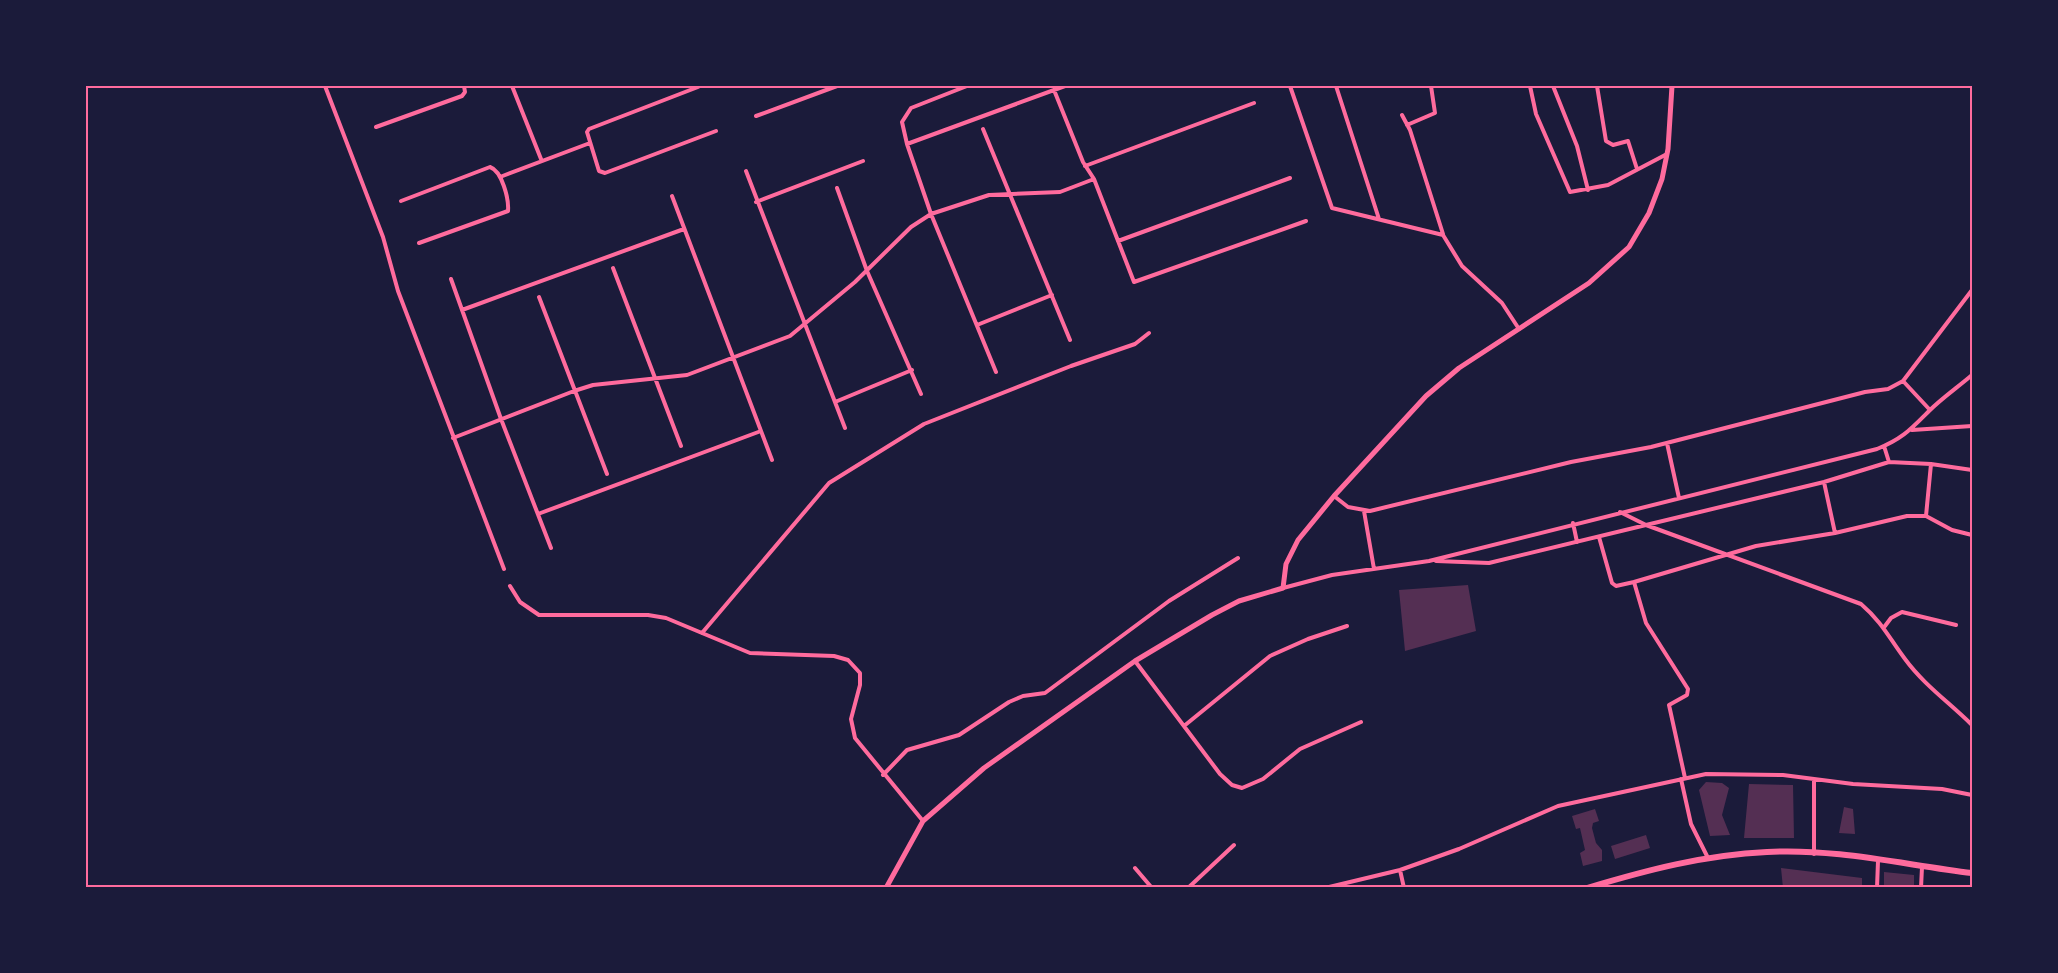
<svg xmlns="http://www.w3.org/2000/svg" width="2058" height="973" viewBox="0 0 2058 973" font-family="'Playfair Display',serif">
	<style>
		.building { fill: #542f53 }
		.lines { fill: none; stroke-linecap: round; stroke-linejoin: round }
		.minor { stroke: #ff6b9d; stroke-width: 4 }
		.secondary { stroke: #ff6b9d; stroke-width: 5 }
		.trunk { stroke: #ff6b9d; stroke-width: 6 }
		.neatline { fill: none; stroke: #ff6b9d; stroke-width: 2 }
	</style>
	<rect width="100%" height="100%" fill="#1b1b3a"/>
	<path class="building" d="M1468 585 1476 631 1405 651 1399 590Z
		M1706 782 1722 783 1729 788 1722 815 1730 835 1710 836 1699 790Z
		M1749 784 1793 785 1794 838H1744Z
		M1844 807 1853 809 1855 834 1839 833Z
		M1595 809 1599 821 1593 823 1592 828 1596 843 1602 850V861L1583 866 1580 853 1585 850 1580 828 1576 829 1572 816Z
		M1646 835 1650 848 1615 859 1611 846Z
		M1781 868 1862 878V888H1783Z
		M1884 872 1914 875V888H1884Z"/>
	<g class="lines">
		<path class="minor" d="M325 86 383 237 398 291 504 569
			M512 86 541 159
			M967 86 911 108 902 122 907 144 931 214 996 372
			M1290 86 1332 208 1443 235 1462 266 1502 303 1519 329
			M1336 86 1379 219
			M1530 86 1536 114 1570 192 1608 185 1667 154
			M1553 86 1577 146 1588 190
			M1597 86 1606 141 1613 145 1628 141 1637 169
			M698 87 589 129 587 132 599 171 605 173 716 131
			M1054 90 1083 162 1094 179 1134 282 1306 221
			M1402 115 1410 130 1443 234
			M756 116 837 86
			M1407 125 1435 113 1431 86
			M376 127 462 96 465 92 464 86
			M983 129 1070 340
			M907 144 1065 86
			M1085 166 1254 103
			M746 171 845 428
			M500 177 590 143
			M837 188 867 271 921 394
			M672 196 772 460
			M401 201 490 167C502 171 509 199 508 211L419 243
			M756 202 863 161
			M1118 241 1290 178
			M613 268 681 446
			M451 279 501 419 551 548
			M539 297 607 474
			M462 310 684 229
			M977 325 1052 295
			M1903 381 1930 410
			M835 402 912 370
			M1912 430 1972 426
			M453 438 574 391 593 385 687 375 790 336 855 282 911 227 931 214 989 195 1060 192 1094 179
			M1667 443 1679 498
			M1884 446 1889 462
			M1824 482 1835 533
			M1334 496 1348 507 1370 511 1571 462 1651 447 1865 392 1888 389 1903 381 1972 290
			M1364 511 1374 569
			M1620 512 1646 525 1824 482 1889 462 1931 464 1972 470
			M538 514 761 431
			M1926 516 1931 464
			M1573 523 1577 542
			M1599 537 1612 583 1616 586 1634 582
			M1436 561 1489 563 1646 525 1861 604C1883 623 1889 638 1905 659 1924 685 1950 703 1972 725
			M510 586 520 602 539 615H648L666 618 750 653 834 656 848 660 860 673V685L851 719 855 738 923 821
			M1283 588 1332 575 1429 561 1877 449C1902 439 1910 430 1929 411 1942 398 1958 387 1972 375
			M1885 626 1891 618 1902 612 1956 625
			M702 633 829 483 924 424 1071 366 1135 344 1149 333
			M1135 661 1220 774 1232 785 1242 788 1263 779 1300 749 1361 722
			M1184 726 1270 656 1308 639 1347 626
			M883 775 907 750 959 735 1009 702 1023 696 1045 693 1169 601 1238 558
			M1685 778 1669 705 1687 695 1688 689 1646 623 1634 582 1756 546 1835 533 1907 516H1926L1952 530 1972 535
			M1681 779 1691 824 1708 858
			M1814 854V780
			M1135 868 1152 888
			M1400 870 1404 888
			M1188 888 1234 845
			M1325 888 1400 870 1459 849 1558 806 1706 774 1783 775 1853 784 1942 789 1972 795
			M1877 888 1878 861
			M1921 888 1922 867"/>
		<path class="secondary" d="M886 888 923 821 984 768 1135 661 1212 615 1239 601 1283 588 1286 564 1298 540 1334 496 1426 396 1459 368 1589 283 1629 247 1649 213 1662 179 1668 149 1672 86"/>
		<path class="trunk" d="M1587 888C1647 870 1704 855 1767 852 1835 848 1905 865 1972 873"/>
	</g>
	<rect width="2058" height="973" fill="none" stroke="#1b1b3a" stroke-width="174"/>
	<rect x="87" y="87" width="1884" height="799" class="neatline"/>
</svg>
